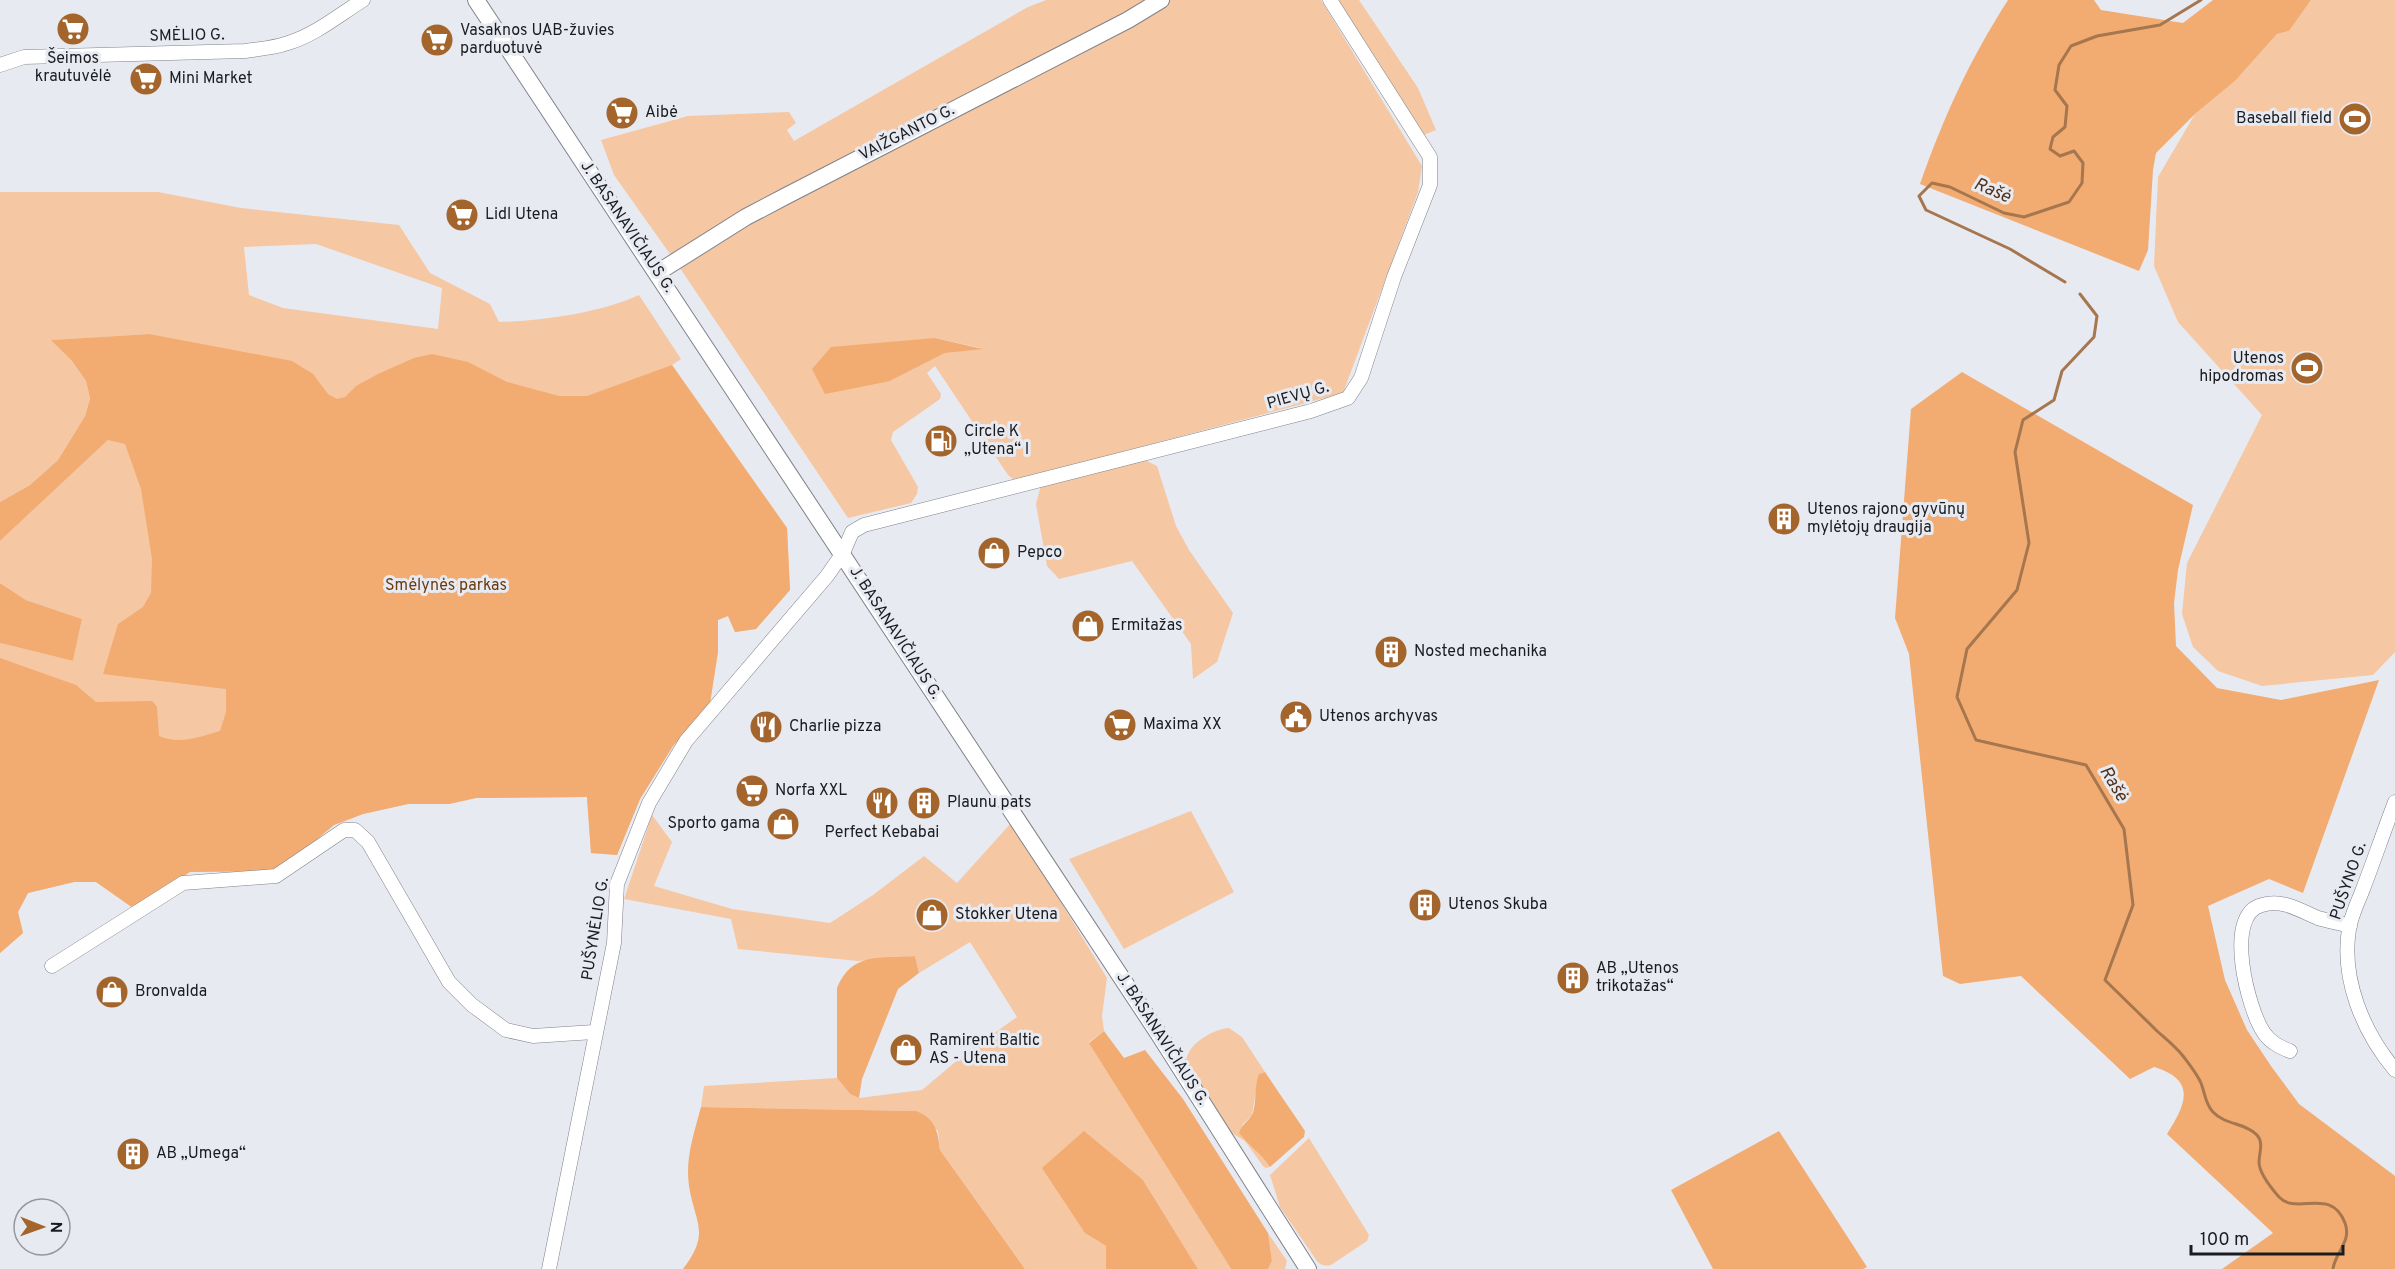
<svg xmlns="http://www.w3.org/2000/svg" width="2395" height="1269" viewBox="0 0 2395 1269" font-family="Overpass,sans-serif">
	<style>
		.green { fill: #f5c7a2; fill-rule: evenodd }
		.forest { fill: #f2ac71 }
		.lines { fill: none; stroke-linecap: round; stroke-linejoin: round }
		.stream { stroke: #a6764e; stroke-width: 3 }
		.minor-casing { stroke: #808289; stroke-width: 15 }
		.major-casing { stroke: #808289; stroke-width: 18 }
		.minor { stroke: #fff; stroke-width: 14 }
		.major { stroke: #fff; stroke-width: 16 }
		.labels { text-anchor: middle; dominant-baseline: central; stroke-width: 6; stroke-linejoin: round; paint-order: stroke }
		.poi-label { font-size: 16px; fill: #1b1c1f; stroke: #e8eaf2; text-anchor: start }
		.street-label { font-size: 16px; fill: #1b1c1f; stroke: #e8eaf2 }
		.park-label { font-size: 16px; fill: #693b0e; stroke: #e8eaf2 }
		.water-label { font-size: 18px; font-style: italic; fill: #4f3219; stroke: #e8eaf2 }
	</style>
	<rect width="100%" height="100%" fill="#e8eaf2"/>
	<path class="green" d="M1046 0H1321L1422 166 1418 192 1343 393 1031 476 1013 479 1008 475 935 366 927 373 941 394 940 399 893 432 891 440 918 487 917 494 911 503 848 518 682 271 614 175 601 140 688 116 789 112 796 123 787 130 794 141 1028 7ZM935 338 981 348 945 353 890 381Z
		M1334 0H1359L1418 88 1436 130 1421 136Z
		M2311 0H2395V652L2373 675 2262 686 2218 671 2193 647 2182 614 2187 563 2262 415 2178 322 2154 266 2158 177 2195 114 2235 81 2277 34 2289 31Z
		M0 192H158L241 208 399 225 430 273 490 304 499 322C541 321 600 313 639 295L681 359 672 365 787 528 790 590 756 629 735 632 728 616 718 620V652L710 703 673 746 640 799 617 855 591 853 587 797 476 798 449 804H408L363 814 334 825 292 860 269 871 190 872 133 908 96 882H74L28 893 18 912 23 933 0 953V643L73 661 82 619 26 600 0 583V541L108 440 149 334 52 340 72 361 86 381 90 397 85 416 58 460 30 485 0 502ZM316 244 442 288 438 329 283 308 249 295 244 247Z
		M1143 459 1157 466 1176 526 1189 550 1233 613 1217 662 1193 679 1191 644 1132 561 1059 579 1047 566 1036 504 1041 485Z
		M1191 811 1234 892 1124 949 1069 859Z
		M652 815 672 842 654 886 732 909 830 923 873 895 924 856 957 883 1012 822 1107 978 1102 1016 1104 1031 1089 1042 1231 1269H1198L1143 1180 1085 1233 1106 1246V1269H1025L940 1150 938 1131 916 1111 701 1107 704 1086 837 1078 850 1094 859 1098 922 1090 966 1053 1017 1017 970 942 919 973 915 956 858 961 738 949 731 919 624 899Z
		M1229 1028 1242 1037 1265 1072 1259 1074 1252 1115 1242 1125 1270 1167 1266 1168 1263 1166 1245 1141 1230 1132 1186 1062C1187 1044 1213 1029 1229 1028Z
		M1309 1138 1369 1235 1367 1241 1331 1265C1324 1266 1322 1266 1317 1261L1280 1207 1270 1175Z
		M1268 1233 1287 1261 1285 1269H1268L1272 1261Z"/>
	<path class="forest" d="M2008 0H2094L2101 10 2183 23 2213 0H2311L2289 31 2277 34 2235 81 2195 114 2156 153 2153 170 2148 250 2139 271 1920 184C1944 116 1969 61 2008 0Z
		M149 334 292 361 313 374 328 394 337 399 345 397 356 386 378 374 414 358 432 354 468 362 507 382 559 396H587L672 365 787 528 790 590 756 629 735 632 728 616 718 620V652L710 703 673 746 640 799 617 855 591 853 587 797 476 798 449 804H408L363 814 334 825 292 860 269 871 190 872 133 908 96 882H74L28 893 18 912 23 933 0 953V658L76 685 96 702 152 701 157 707 159 736C178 745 200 737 220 731L226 712V689L103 674 118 624 143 607 151 593 152 559 141 489 125 444 108 440 0 541V502L30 485 58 460 85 416 90 398 86 381 72 361 51 340Z
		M935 338 983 349 945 353 890 381 825 394 812 369 831 347Z
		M1962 372 2193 505 2178 570 2174 603 2176 646 2217 688 2281 700 2379 680 2303 893 2269 879 2208 906 2225 980 2247 1030 2271 1066 2299 1104 2395 1176V1269H2222L2273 1233 2167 1134C2186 1104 2197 1080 2154 1067L2130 1079 2021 976 1960 984 1943 976 1909 654 1895 618 1911 409Z
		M0 583 26 600 82 619 73 661 0 643Z
		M915 956 919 973 898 989 862 1079 859 1098 850 1094 837 1078V988C852 951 881 959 915 956Z
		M1104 1031 1124 1058 1145 1050 1183 1099 1268 1233 1272 1261 1268 1269H1231L1089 1043Z
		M1265 1072 1305 1131 1304 1137 1270 1167C1261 1153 1249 1146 1239 1133 1242 1124 1250 1120 1253 1113 1257 1100 1254 1086 1259 1074Z
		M701 1107 916 1111C935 1118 938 1131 940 1150L1025 1269H683C711 1232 695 1224 689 1186 685 1159 694 1133 701 1107Z
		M1084 1131 1143 1180 1198 1269H1106V1246L1085 1233 1042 1168Z
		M1779 1131 1867 1267 1863 1269H1713L1671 1190Z"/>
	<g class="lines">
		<path class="stream" d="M2065 282 2010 249 1926 210 1919 196 1932 183 1950 187 2004 213 2024 217 2069 202 2082 183 2083 163 2074 151 2060 156 2050 149 2053 137 2065 127 2067 106 2055 90 2059 65 2071 46 2097 36 2160 25 2201 0
			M2080 294 2097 316 2094 337 2062 371 2054 400 2023 420 2015 452 2029 543 2017 590 1967 649 1957 697 1976 740 2086 765 2124 829 2133 905 2105 980C2122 997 2140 1014 2157 1031 2166 1039 2176 1047 2183 1056 2189 1064 2197 1074 2201 1083 2205 1093 2205 1104 2213 1112 2225 1125 2246 1123 2257 1135 2264 1143 2259 1153 2259 1162 2259 1173 2272 1189 2279 1197 2297 1216 2331 1186 2345 1223 2352 1242 2335 1252 2333 1269"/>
		<g class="minor-casing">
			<path id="minor" d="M0 65 24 57 245 51C259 49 274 48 288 43 315 35 339 15 363 0
				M2395 802C2384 831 2374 860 2363 889 2358 902 2351 916 2349 929 2341 979 2363 1032 2395 1070
				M52 966 183 883 276 876 344 830H355L368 842 449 982 472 1005 506 1030 533 1036 594 1032
				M2290 1051C2280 1047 2271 1043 2264 1033 2248 1010 2223 914 2262 905 2283 899 2299 910 2318 918 2328 921 2339 923 2350 926
				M549 1269 614 943 617 884 649 803 686 741 827 576 843 553 852 532 864 525 1311 411 1348 398 1361 378 1394 277 1430 185V157L1330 0"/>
		</g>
		<g class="major-casing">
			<path id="major" d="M476 0 1160 1036 1308 1269
				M657 273 746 217 786 196 1128 20 1161 0"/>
		</g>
		<use href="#minor" class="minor"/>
		<use href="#major" class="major"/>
	</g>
	<defs>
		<g id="supermarket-disc" transform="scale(1.725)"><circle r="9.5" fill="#a3652b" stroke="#e8eaf2"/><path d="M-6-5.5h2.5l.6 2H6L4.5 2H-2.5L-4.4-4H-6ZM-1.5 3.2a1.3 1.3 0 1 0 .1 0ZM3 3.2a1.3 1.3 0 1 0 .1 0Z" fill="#fff"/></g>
		<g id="stadium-disc" transform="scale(1.725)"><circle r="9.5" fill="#a3652b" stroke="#e8eaf2"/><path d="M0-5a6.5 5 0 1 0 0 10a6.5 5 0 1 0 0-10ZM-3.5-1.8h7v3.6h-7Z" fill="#fff"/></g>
		<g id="fuel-disc" transform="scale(1.725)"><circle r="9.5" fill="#a3652b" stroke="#e8eaf2"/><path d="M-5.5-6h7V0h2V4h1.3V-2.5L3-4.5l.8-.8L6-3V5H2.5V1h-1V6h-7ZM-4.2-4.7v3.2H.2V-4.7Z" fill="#fff"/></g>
		<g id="building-disc" transform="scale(1.725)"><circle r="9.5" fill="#a3652b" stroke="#e8eaf2"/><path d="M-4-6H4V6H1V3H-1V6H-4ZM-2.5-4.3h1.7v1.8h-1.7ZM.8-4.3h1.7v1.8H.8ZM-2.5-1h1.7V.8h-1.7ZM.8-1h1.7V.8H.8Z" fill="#fff"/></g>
		<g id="shop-disc" transform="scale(1.725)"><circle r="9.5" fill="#a3652b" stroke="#e8eaf2"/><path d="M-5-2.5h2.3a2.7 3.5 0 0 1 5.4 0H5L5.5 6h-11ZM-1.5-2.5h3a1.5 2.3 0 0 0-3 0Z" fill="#fff"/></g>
		<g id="civic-disc" transform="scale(1.725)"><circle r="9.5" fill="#a3652b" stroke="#e8eaf2"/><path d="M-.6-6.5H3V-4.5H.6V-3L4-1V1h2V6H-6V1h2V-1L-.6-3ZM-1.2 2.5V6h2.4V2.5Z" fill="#fff"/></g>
		<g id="restaurant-disc" transform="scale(1.725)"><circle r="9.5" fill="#a3652b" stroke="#e8eaf2"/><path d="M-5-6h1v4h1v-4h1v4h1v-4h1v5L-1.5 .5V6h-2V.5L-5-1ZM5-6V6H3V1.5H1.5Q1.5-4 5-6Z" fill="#fff"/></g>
	</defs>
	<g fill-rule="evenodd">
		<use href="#supermarket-disc" x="73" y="29"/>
		<use href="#supermarket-disc" x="437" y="40"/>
		<use href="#supermarket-disc" x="146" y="79"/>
		<use href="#supermarket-disc" x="622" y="113"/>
		<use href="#stadium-disc" x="2355" y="119"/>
		<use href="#supermarket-disc" x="462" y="215"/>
		<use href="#stadium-disc" x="2307" y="368"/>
		<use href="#fuel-disc" x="941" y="441"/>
		<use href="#building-disc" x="1784" y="519"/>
		<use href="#shop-disc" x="994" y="553"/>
		<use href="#shop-disc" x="1088" y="626"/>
		<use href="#building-disc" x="1391" y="652"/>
		<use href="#civic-disc" x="1296" y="717"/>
		<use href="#supermarket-disc" x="1120" y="725"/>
		<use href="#restaurant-disc" x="766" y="727"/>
		<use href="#supermarket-disc" x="752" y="791"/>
		<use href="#restaurant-disc" x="882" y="803"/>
		<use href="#building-disc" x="924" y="803"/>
		<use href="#shop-disc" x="783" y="824"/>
		<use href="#building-disc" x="1425" y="905"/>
		<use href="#shop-disc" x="932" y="915"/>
		<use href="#building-disc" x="1573" y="978"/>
		<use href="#shop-disc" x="112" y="992"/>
		<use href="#shop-disc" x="906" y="1050"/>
		<use href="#building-disc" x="133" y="1154"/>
	</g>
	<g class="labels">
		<g class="poi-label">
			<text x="460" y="31">Vasaknos UAB-žuvies<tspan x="460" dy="18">parduotuvė</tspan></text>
			<text x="73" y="59" text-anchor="middle">Šeimos<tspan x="73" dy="18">krautuvėlė</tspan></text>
			<text x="169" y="79">Mini Market</text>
			<text x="645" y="113">Aibė</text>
			<text x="2332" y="119" text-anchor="end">Baseball field</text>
			<text x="485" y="215">Lidl Utena</text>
			<text x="2284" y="359" text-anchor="end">Utenos<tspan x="2284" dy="18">hipodromas</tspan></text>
			<text x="964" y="432">Circle K<tspan x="964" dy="18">„Utena“ I</tspan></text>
			<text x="1807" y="510">Utenos rajono gyvūnų<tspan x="1807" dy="18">mylėtojų draugija</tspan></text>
			<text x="1017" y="553">Pepco</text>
			<text x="1111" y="626">Ermitažas</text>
			<text x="1414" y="652">Nosted mechanika</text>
			<text x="1319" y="717">Utenos archyvas</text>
			<text x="1143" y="725">Maxima XX</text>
			<text x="789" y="727">Charlie pizza</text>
			<text x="775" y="791">Norfa XXL</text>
			<text x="947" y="803">Plaunu pats</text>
			<text x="760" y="824" text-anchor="end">Sporto gama</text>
			<text x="882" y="833" text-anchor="middle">Perfect Kebabai</text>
			<text x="1448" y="905">Utenos Skuba</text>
			<text x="955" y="915">Stokker Utena</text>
			<text x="1596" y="969">AB „Utenos<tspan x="1596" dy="18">trikotažas“</tspan></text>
			<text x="135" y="992">Bronvalda</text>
			<text x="929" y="1041">Ramirent Baltic<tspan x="929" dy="18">AS - Utena</tspan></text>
			<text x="156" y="1154">AB „Umega“</text>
		</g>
		<g class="street-label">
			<text transform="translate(187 36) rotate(-1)">SMĖLIO G.</text>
			<text transform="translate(907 133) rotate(-27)">VAIŽGANTO G.</text>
			<text transform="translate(627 227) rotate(56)">J. BASANAVIČIAUS G.</text>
			<text transform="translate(1298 396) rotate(-16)">PIEVŲ G.</text>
			<text transform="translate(895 633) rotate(57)">J. BASANAVIČIAUS G.</text>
			<text transform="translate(2349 881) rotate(-71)">PUŠYNO G.</text>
			<text transform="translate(596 929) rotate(-81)">PUŠYNĖLIO G.</text>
			<text transform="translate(1162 1039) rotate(57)">J. BASANAVIČIAUS G.</text>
		</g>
		<g class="park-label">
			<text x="446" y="586">Smėlynės parkas</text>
		</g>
		<g class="water-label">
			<text transform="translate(1992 191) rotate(23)">Rašė</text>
			<text transform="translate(2113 784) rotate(59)">Rašė</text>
		</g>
	</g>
	<g transform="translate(42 1227) rotate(91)"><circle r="28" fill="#e8eaf2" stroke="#96989e" stroke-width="1.5"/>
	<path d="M0-4.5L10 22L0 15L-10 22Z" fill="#a3652b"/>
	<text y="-9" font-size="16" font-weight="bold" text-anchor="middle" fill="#1b1c1f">N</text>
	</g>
	<path d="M2191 1245v9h152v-9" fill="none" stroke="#1b1c1f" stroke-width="3"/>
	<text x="2200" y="1245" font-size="18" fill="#1b1c1f" stroke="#e8eaf2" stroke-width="4.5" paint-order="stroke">100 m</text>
</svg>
